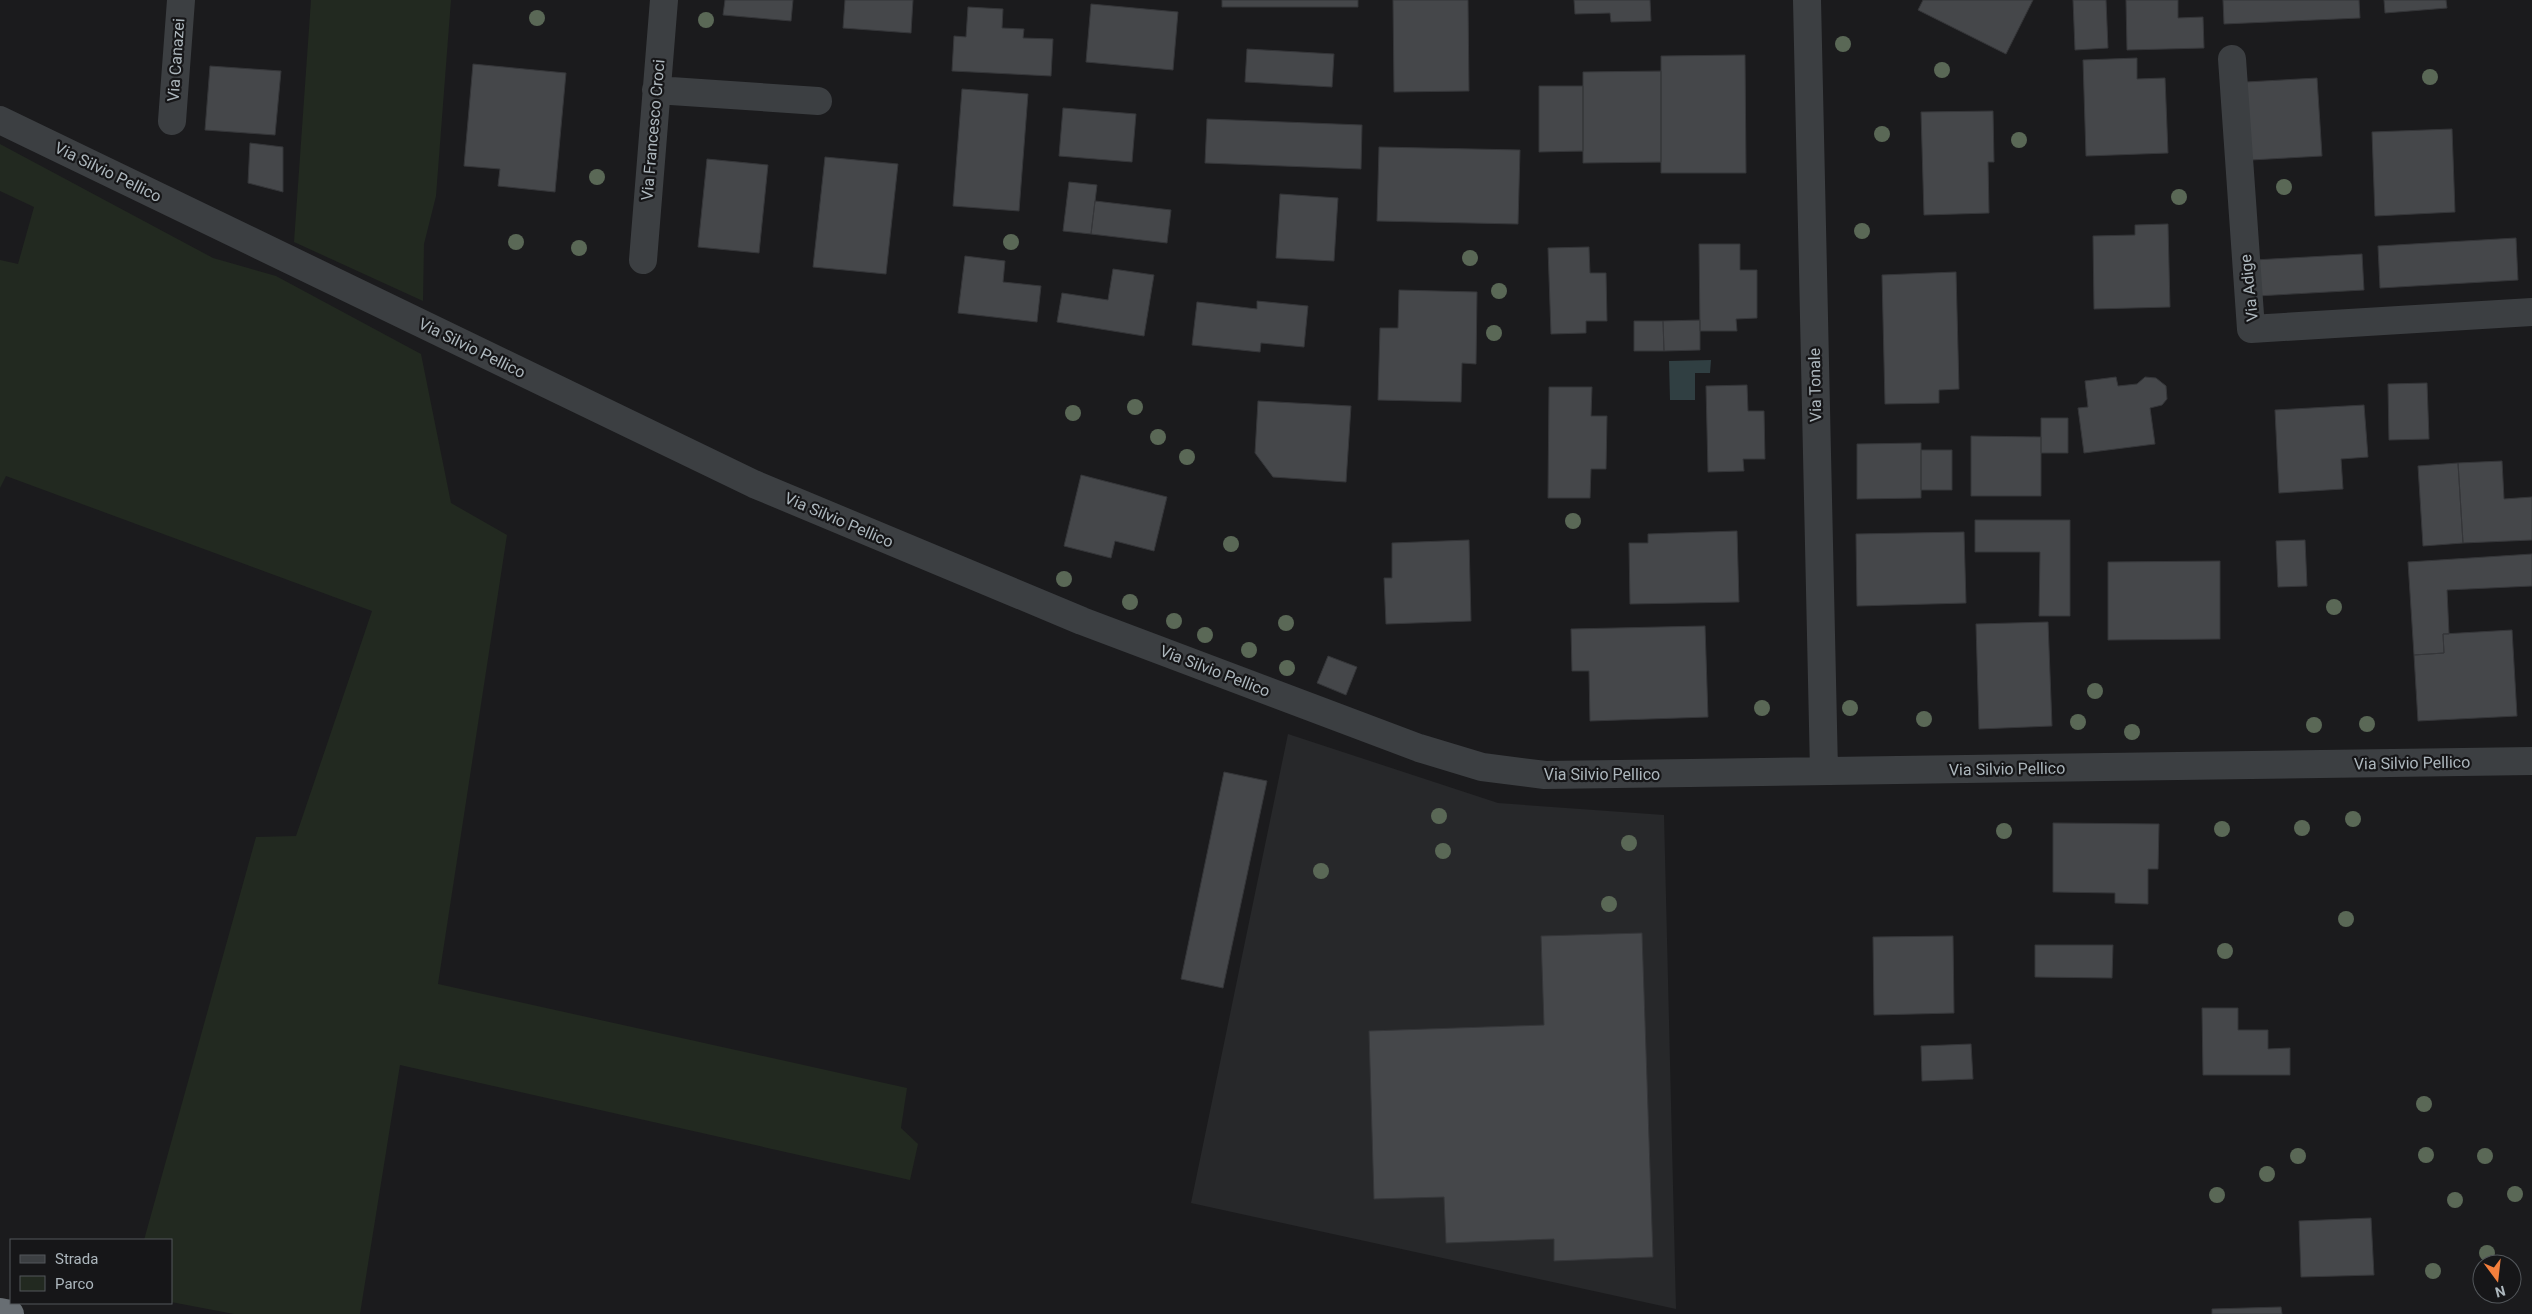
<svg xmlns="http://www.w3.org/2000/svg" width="2532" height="1314" viewBox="0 0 2532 1314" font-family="Roboto,sans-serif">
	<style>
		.built { fill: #27282a }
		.green { fill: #222920 }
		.water { fill: #303f42 }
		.building { fill: #45474a; stroke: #353639 }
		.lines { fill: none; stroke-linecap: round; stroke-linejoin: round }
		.street { stroke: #3c3f42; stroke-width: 28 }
		.highway { stroke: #686e73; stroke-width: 28 }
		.tree { fill: #5a6856 }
		.labels { text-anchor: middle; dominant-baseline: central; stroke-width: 4.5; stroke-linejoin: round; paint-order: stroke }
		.street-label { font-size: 16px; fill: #adb7bd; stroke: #161618 }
	</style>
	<rect width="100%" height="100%" fill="#1b1b1d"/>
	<path class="built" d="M1288 734 1498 803 1664 815 1676 1309 1191 1203Z"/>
	<path class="green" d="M311 0H451L436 196 424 244 423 301 294 242Z
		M0 144 213 258 276 276 421 354 451 503 507 535 438 984 907 1088 901 1128 918 1144 910 1180 400 1065 360 1314H234L171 1302V1240H144L256 837 296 836 372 611 6 476 0 488V260L18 264 34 207 0 191Z"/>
	<path class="water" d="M1711 360 1710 373H1695V400H1670L1669 361Z"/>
	<path class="building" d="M725 0H793L791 21 723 15Z
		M845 0H913L911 33 843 28Z
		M1222 0H1358V7H1222Z
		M1393 0H1468L1469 91 1394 92Z
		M1574 0H1650L1651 21 1611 22 1610 13 1575 14Z
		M1923 0H2033L2006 54 1918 10Z
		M2073 0H2106L2108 48 2075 50Z
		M2126 0H2178V18L2203 17 2204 48 2127 50Z
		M2223 0H2359L2360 18 2224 24Z
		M2384 0H2446L2447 8 2385 13Z
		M1091 4 1178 12 1173 70 1086 62Z
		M968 7 1003 9 1002 28 1024 29 1023 38 1053 39 1051 76 952 71 954 36 966 37Z
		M1247 49 1334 54 1332 87 1245 82Z
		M1745 55 1746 173H1661V56Z
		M2137 58V79L2165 78 2168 153 2086 156 2083 60Z
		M473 64 566 73 555 192 498 186 500 169 464 166Z
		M210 66 281 71 275 135 205 130Z
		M1661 71V162L1583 163V72Z
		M2317 78 2322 156 2251 160 2246 82Z
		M1539 86H1583V151L1539 152Z
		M962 89 1028 94 1019 211 953 206Z
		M1063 108 1136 114 1132 162 1059 156Z
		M1993 111 1994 162H1988L1989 213 1924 215 1921 112Z
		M1207 119 1362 125 1361 169 1205 163Z
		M2452 129 2455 212 2375 216 2372 132Z
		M250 143 283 147V192L248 183Z
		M1379 147 1520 150 1518 224 1377 221Z
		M825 157 898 164 886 274 813 267Z
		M707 159 768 165 759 253 698 247Z
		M1069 182 1097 185 1091 234 1063 231Z
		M1280 194 1338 198 1334 261 1276 258Z
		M1095 201 1171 210 1167 243 1091 234Z
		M2168 224 2170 307 2094 309 2093 236 2135 235V225Z
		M2516 238 2518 280 2380 288 2378 246Z
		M1699 244H1740V270H1757V318L1736 319 1737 331H1700Z
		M1589 247 1590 273H1606L1607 321H1586V333L1551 334 1548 248Z
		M2362 254 2364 290 2257 296 2254 260Z
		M965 256 1005 261 1003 282 1041 286 1037 322 958 313Z
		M1113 269 1154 275 1144 336 1057 322 1062 293 1108 300Z
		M1956 272 1959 389 1939 390V403L1885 404 1882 275Z
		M1399 290 1477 292 1476 364 1462 363 1461 402 1378 400 1380 328H1398Z
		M1257 301 1308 306 1304 347 1261 343 1260 352 1192 345 1197 302 1257 309Z
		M1700 320V350L1664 351 1663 321Z
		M1634 321H1663L1664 351H1634Z
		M2116 377 2118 386 2137 384 2145 377 2156 378 2166 386 2167 399 2162 405 2150 408 2155 444 2084 453 2078 408 2088 407 2085 381Z
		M2427 383 2429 439 2389 440 2388 384Z
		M1747 385 1748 411H1764L1765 459H1743L1744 471 1708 472 1706 386Z
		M1549 387H1592L1591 416H1607L1606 469H1591L1590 498H1548Z
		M1258 401 1351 406 1346 482 1273 477 1255 453Z
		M2364 405 2368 457 2341 459 2343 489 2279 493 2275 410Z
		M2041 418H2068V453H2041Z
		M1971 436 2041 437V496H1971Z
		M1921 443V498L1857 499V444Z
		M1921 450H1952V490H1921Z
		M2502 461 2504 499 2532 497V540L2463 543 2458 463Z
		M2458 463 2463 543 2423 546 2418 466Z
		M1081 475 1167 497 1154 551 1115 541 1111 558 1064 546Z
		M1975 520H2070V616H2039L2040 552H1975Z
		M1737 531 1739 602 1630 604 1629 543H1648V534Z
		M1964 532 1966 603 1857 606 1856 534Z
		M1469 540 1471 621 1386 624 1384 578H1392V543Z
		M2305 540 2307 586 2278 587 2276 541Z
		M2532 554V586L2447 590 2449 634H2443L2444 653 2414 655 2408 562Z
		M2220 561V639L2108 640V562Z
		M2048 622 2052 726 1979 729 1976 624Z
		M1705 626 1708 717 1590 721 1589 671H1572L1571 629Z
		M2512 630 2517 716 2418 721 2414 655 2444 653 2443 634Z
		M1328 656 1357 667 1346 695 1317 683Z
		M1224 772 1267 781 1223 988 1181 979Z
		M2053 823 2159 824 2158 869H2148V904L2115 903V893L2053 892Z
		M1642 933 1653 1257 1554 1261V1239L1446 1243 1444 1197 1374 1199 1369 1031 1544 1025 1541 936Z
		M1953 936 1954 1013 1874 1015 1873 937Z
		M2035 945H2113L2112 978 2035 977Z
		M2202 1008H2238V1030H2268V1049L2290 1048V1075H2203Z
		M1971 1044 1973 1079 1922 1081 1921 1046Z
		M2371 1218 2374 1275 2301 1277 2299 1221Z
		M2281 1307 2282 1314H2212V1309Z"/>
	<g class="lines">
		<path class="street" d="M1807 0 1824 771
			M2232 59 2251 329 2532 312
			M656 90 818 101
			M0 120 754 484 1082 621 1419 748 1482 767 1545 775 2532 761
			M172 121 181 0
			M643 260 664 0"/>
		<path class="highway" d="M0 1312 10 1314"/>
	</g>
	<g class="tree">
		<circle cx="537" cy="18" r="8"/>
		<circle cx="706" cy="20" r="8"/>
		<circle cx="1843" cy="44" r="8"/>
		<circle cx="1942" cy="70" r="8"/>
		<circle cx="2430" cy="77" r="8"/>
		<circle cx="1882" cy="134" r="8"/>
		<circle cx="2019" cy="140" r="8"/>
		<circle cx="597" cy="177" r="8"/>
		<circle cx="2284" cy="187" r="8"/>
		<circle cx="2179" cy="197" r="8"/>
		<circle cx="1862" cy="231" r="8"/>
		<circle cx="516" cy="242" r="8"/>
		<circle cx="1011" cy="242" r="8"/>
		<circle cx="579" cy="248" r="8"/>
		<circle cx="1470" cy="258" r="8"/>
		<circle cx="1499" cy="291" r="8"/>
		<circle cx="1494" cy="333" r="8"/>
		<circle cx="1135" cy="407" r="8"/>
		<circle cx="1073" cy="413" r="8"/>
		<circle cx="1158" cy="437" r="8"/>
		<circle cx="1187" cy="457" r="8"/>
		<circle cx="1573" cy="521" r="8"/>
		<circle cx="1231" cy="544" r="8"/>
		<circle cx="1064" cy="579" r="8"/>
		<circle cx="1130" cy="602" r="8"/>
		<circle cx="2334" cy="607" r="8"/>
		<circle cx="1174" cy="621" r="8"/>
		<circle cx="1286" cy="623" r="8"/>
		<circle cx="1205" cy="635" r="8"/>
		<circle cx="1249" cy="650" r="8"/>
		<circle cx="1287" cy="668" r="8"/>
		<circle cx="2095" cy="691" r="8"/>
		<circle cx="1762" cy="708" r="8"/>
		<circle cx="1850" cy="708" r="8"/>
		<circle cx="1924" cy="719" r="8"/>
		<circle cx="2078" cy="722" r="8"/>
		<circle cx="2367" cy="724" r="8"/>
		<circle cx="2314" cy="725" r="8"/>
		<circle cx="2132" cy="732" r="8"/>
		<circle cx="1439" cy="816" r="8"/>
		<circle cx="2353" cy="819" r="8"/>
		<circle cx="2302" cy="828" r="8"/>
		<circle cx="2222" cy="829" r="8"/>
		<circle cx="2004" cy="831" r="8"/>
		<circle cx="1629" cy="843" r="8"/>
		<circle cx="1443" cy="851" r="8"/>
		<circle cx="1321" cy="871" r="8"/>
		<circle cx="1609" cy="904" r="8"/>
		<circle cx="2346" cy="919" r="8"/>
		<circle cx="2225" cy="951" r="8"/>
		<circle cx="2424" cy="1104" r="8"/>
		<circle cx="2426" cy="1155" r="8"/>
		<circle cx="2298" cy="1156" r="8"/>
		<circle cx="2485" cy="1156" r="8"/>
		<circle cx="2267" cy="1174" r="8"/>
		<circle cx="2515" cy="1194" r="8"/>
		<circle cx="2217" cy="1195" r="8"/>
		<circle cx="2455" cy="1200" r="8"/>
		<circle cx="2487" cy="1253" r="8"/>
		<circle cx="2433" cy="1271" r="8"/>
	</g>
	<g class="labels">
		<g class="street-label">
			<text transform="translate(176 60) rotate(-86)">Via Canazei</text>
			<text transform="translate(653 130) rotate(-85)">Via Francesco Croci</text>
			<text transform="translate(108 172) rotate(26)">Via Silvio Pellico</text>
			<text transform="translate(2249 288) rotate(-96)">Via Adige</text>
			<text transform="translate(472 348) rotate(26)">Via Silvio Pellico</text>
			<text transform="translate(1815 385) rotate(-91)">Via Tonale</text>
			<text transform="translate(839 520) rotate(23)">Via Silvio Pellico</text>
			<text transform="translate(1215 671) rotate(21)">Via Silvio Pellico</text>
			<text transform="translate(2412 763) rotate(-1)">Via Silvio Pellico</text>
			<text transform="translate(2007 769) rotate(-1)">Via Silvio Pellico</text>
			<text x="1602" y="774">Via Silvio Pellico</text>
		</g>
	</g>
	<rect x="10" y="1239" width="162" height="65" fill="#161618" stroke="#52565a"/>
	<rect x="20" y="1255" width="25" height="8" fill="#3c3f42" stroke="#52565a"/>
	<text x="55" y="1264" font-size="15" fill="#adb7bd">Strada</text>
	<rect x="20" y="1276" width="25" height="15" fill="#222920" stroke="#52565a"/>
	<text x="55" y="1289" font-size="15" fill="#adb7bd">Parco</text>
	<g transform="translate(2497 1279) rotate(165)"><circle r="24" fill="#161618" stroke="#52565a"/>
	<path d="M0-4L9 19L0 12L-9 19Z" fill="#f47f3c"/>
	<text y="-8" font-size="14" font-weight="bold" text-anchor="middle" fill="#adb7bd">N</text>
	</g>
</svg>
